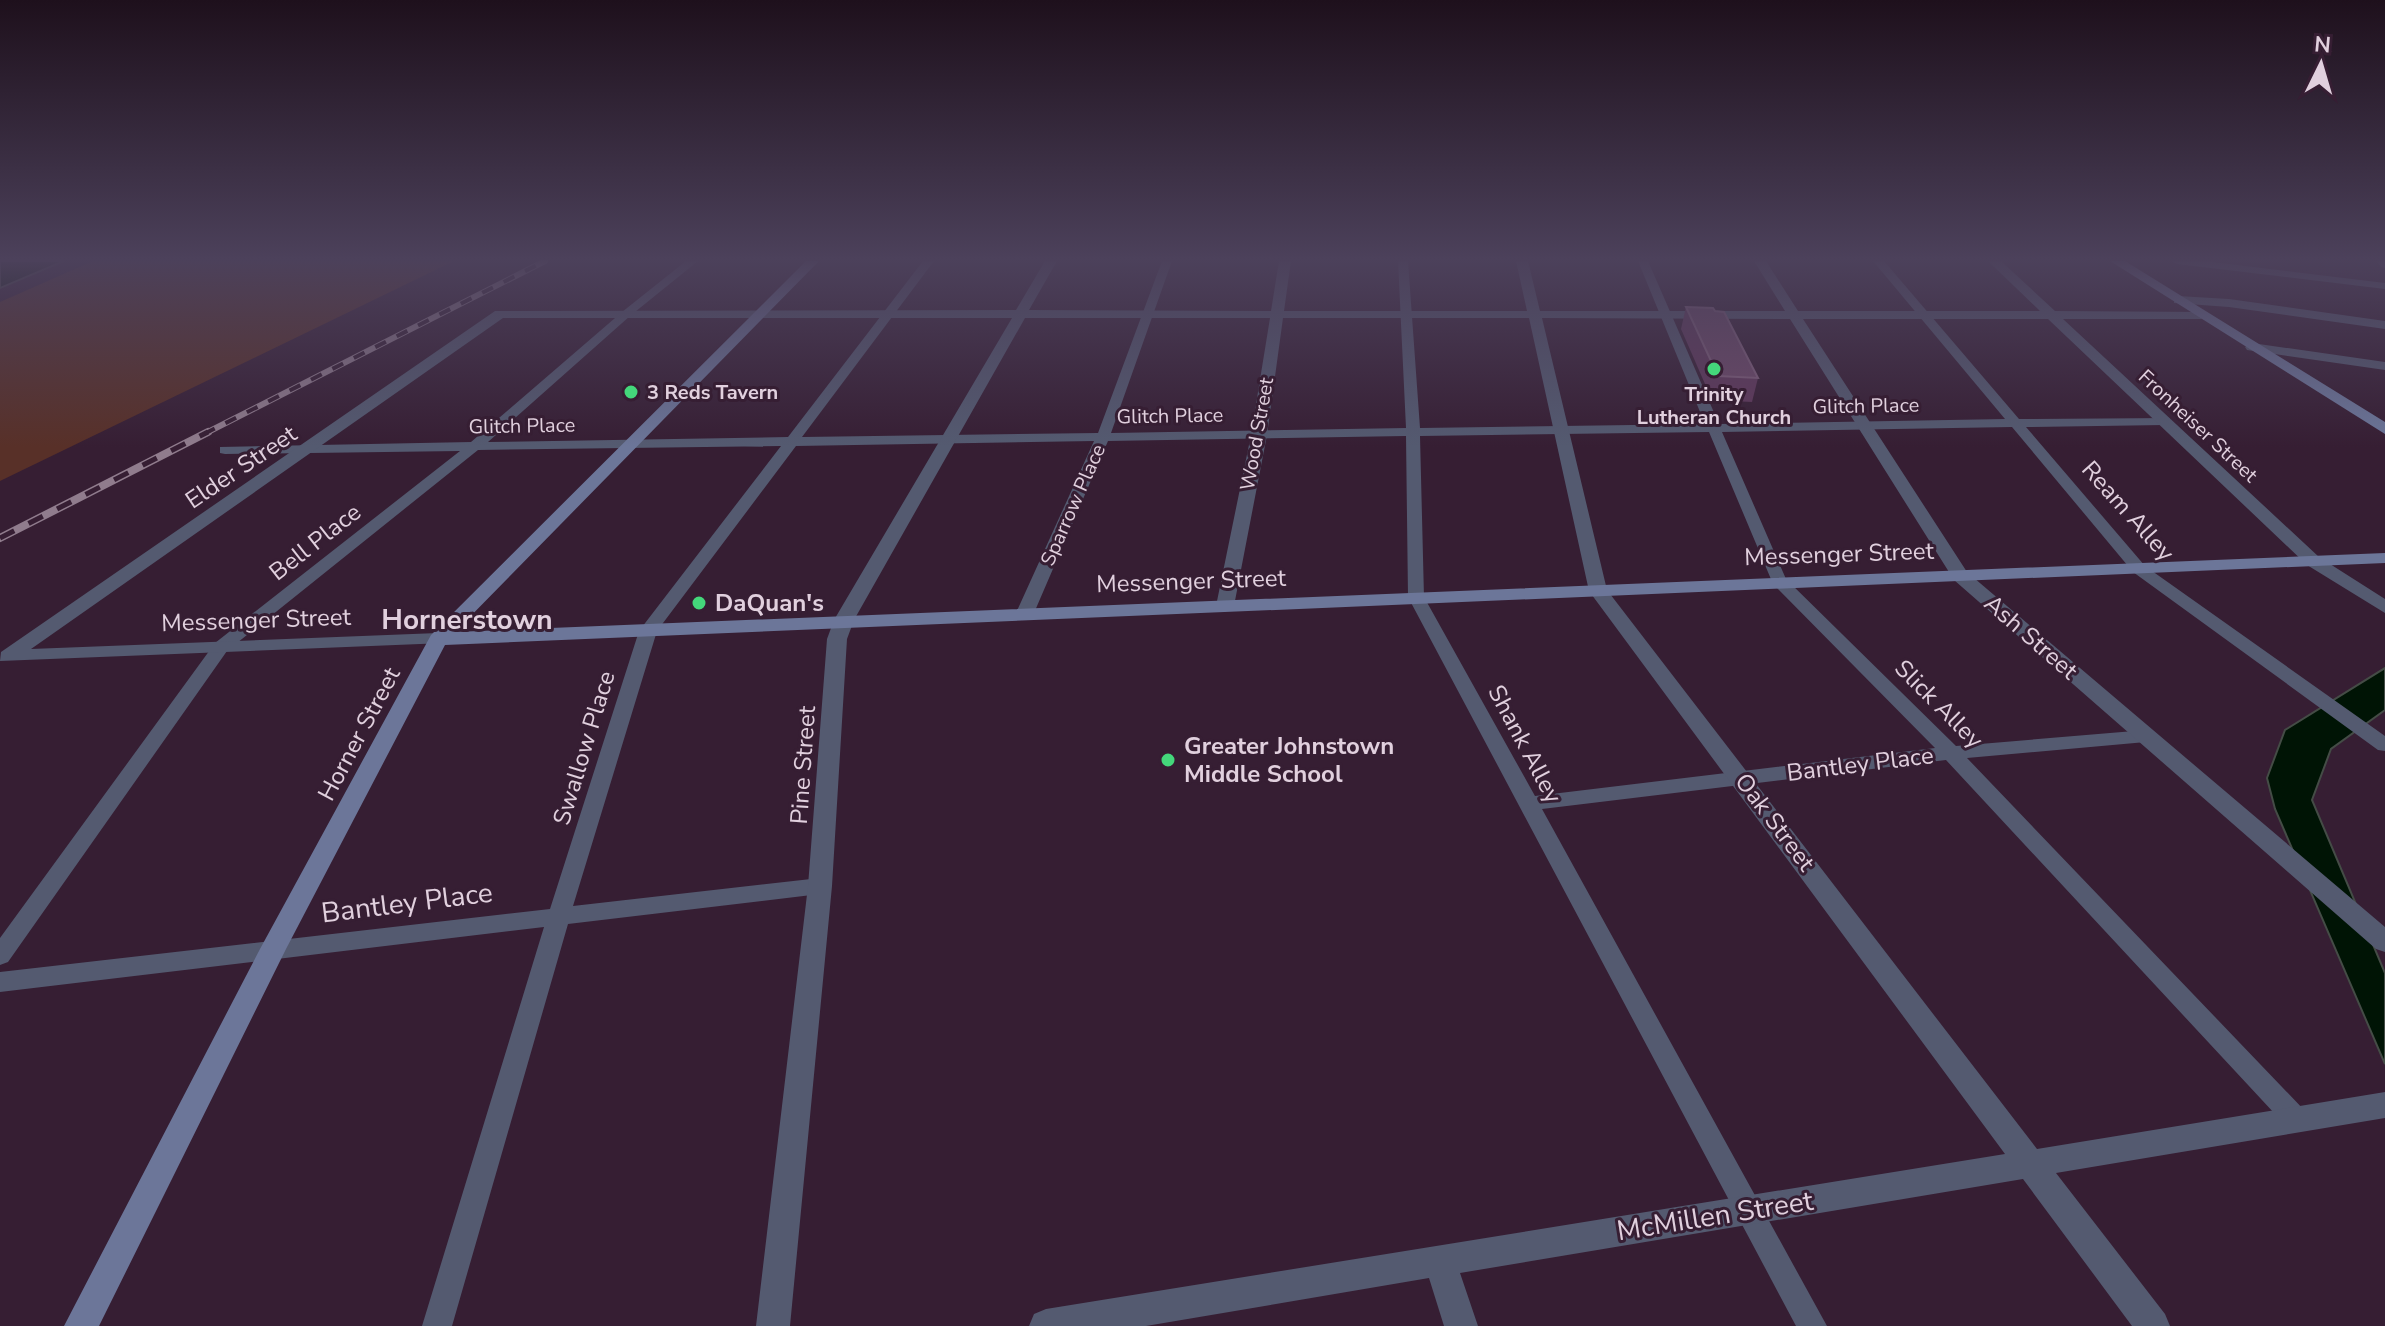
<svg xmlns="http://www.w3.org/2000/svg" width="2385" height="1326" viewBox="0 0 2385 1326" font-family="'Nunito Sans',sans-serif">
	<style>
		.green { fill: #583028 }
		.water { fill: #001405; stroke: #444c46; stroke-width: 2 }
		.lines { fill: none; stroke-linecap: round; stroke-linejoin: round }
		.lane { fill: #545a70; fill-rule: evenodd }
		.street { fill: #545a70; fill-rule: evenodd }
		.secondary { fill: #6c7699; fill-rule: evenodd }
		.rail-far1-casing { stroke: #907c8d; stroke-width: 6 }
		.rail-casing { stroke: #907c8d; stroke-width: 8 }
		.rail-far1 { stroke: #361e33; stroke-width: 4; stroke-dasharray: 12; stroke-linecap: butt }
		.rail { stroke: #361e33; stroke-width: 5; stroke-dasharray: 16; stroke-linecap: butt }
		.wall { fill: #60385b }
		.building { fill: #6e4969; stroke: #805e7b; stroke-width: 2 }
		.poi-dot { fill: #44d77b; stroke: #361e33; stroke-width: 3 }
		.labels { text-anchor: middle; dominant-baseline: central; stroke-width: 6; stroke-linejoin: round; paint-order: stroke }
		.far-poi-label { font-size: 20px; font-weight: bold; fill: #e1d0de; stroke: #361e33; text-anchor: start }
		.far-street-label { font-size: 20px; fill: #e1d0de; stroke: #361e33 }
		.street-label { font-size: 24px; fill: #e1d0de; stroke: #361e33 }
		.poi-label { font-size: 24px; font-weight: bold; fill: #e1d0de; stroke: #361e33; text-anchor: start }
		.quarter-label { font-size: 28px; font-weight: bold; fill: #e1d0de; stroke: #361e33 }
		.near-street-label { font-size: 28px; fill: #e1d0de; stroke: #361e33 }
	</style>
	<rect width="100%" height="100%" fill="#361e33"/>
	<path class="green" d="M93 261H454L0 481V302Z"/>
	<path class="water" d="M0 261H64L0 288Z
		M2385 668V710L2331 749 2312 800 2385 973V1064L2275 809 2267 778 2285 730Z"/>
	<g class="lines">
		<path class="lane" d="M686 261H698L630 316 488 442 788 437 923 261H934L802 437 1098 433 1162 261H1172L1111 433 1406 428 1398 261H1408L1420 428 1705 424 1638 261H1648L1719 424 2005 419 1873 261H1884L2019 419 2169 418 2171 421 2164 425 2026 427 2145 566 2385 736V751L2378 750 2133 572 2012 427 1722 432 1786 579 1956 746 2146 730 2153 732 2156 736 2146 742 1967 758 2306 1112 2310 1120 2306 1128 2297 1132 2288 1128 1946 760 1542 809 1827 1326H1796L1408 597 1406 436 1108 441 1034 613 1025 618 1016 613 1094 441 796 446 657 631 573 906 820 878 828 880 831 886 828 892 820 894 568 924 452 1326H422L544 927 0 992V972L550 909 639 631 781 446 478 450 227 651 8 962 0 965V938L215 643 460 451 225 454 220 453V447L471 442 622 312ZM1709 432 1773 584 1935 748 1535 796 1424 597 1420 436Z
			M2172 261H2205L2385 283V289L2177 264Z"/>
		<path class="street" d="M1045 261H1057L1029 310 1271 311 1279 261H1291L1284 311H1527L1516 261H1528L1540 311H1785L1754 261H1766L1798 311H2040L1988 261H2001L2055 311 2206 312 2207 315 2201 319H2063L2319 557 2385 599V613L2307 565 2048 319H1803L1967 572 2385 927V952L2376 949 1954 580 1790 319 1542 318 1607 590 2037 1149 2385 1092V1118L2056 1173 2165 1314 2170 1326H2132L2023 1179 1460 1273 1478 1326H1444L1429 1278 1146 1326H1029L1034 1314 1046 1309 2005 1154 1589 591 1529 318H1283L1267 435 1234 606 1225 612 1216 606 1251 435 1270 318H1025L854 620 847 639 832 886 790 1326H756L808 886 827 639 834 620 1012 318H503L31 649 438 633 448 639 445 643 0 661 1 652 495 311 1016 310Z
			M2377 261H2385V268L2381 267Z
			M2178 296 2229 299 2385 321V329L2229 307 2174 303V297Z
			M2252 343 2385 362V370L2247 350 2245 347Z"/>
		<path class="secondary" d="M806 261H819L455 632 2385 553V563L445 645 286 949 99 1326H64L260 949 431 635Z
			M2110 261H2125L2385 422V434Z"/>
		<g class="rail-far1-casing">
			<path id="rail-far1" d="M204 434 545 261"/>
		</g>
		<g class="rail-casing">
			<path id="rail" d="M0 538 208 432"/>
		</g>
		<use href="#rail-far1" class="rail-far1"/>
		<use href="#rail" class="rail"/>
	</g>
	<path class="wall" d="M1686 307 1715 311 1758 378 1752 402 1712 400 1681 329Z"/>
	<path class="building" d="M1686 307 1713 308 1715 311 1724 312 1758 378 1718 376Z"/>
	<linearGradient id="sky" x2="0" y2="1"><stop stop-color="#1e101c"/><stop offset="0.58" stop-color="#4c415b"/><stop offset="1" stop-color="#4c415b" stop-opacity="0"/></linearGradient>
	<rect width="2385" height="447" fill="url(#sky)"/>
	<g class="poi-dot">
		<circle cx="1714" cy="369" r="8"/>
		<circle cx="631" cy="392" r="8"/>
		<circle cx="699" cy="603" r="8"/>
		<circle cx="1168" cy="760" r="8"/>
	</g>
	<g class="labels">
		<g class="far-poi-label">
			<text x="647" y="392">3 Reds Tavern</text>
			<text x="1714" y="394" text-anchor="middle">Trinity<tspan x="1714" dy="23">Lutheran Church</tspan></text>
		</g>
		<g class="far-street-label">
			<text transform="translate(1866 406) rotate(-1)">Glitch Place</text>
			<text transform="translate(1170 416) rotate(-1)">Glitch Place</text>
			<text transform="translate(522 426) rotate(-1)">Glitch Place</text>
			<text transform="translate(2198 426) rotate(43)">Fronheiser Street</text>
			<text transform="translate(1257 434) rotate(-80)">Wood Street</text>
			<text transform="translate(1073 505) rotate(-66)">Sparrow Place</text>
		</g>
		<g class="street-label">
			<text transform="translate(241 467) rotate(-34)">Elder Street</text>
			<text transform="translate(2128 511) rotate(48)">Ream Alley</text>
			<text transform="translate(315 542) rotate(-38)">Bell Place</text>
			<text transform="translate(1839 554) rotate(-2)">Messenger Street</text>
			<text transform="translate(1191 581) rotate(-2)">Messenger Street</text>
			<text transform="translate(256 620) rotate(-2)">Messenger Street</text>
			<text transform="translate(2031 637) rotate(41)">Ash Street</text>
			<text transform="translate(1939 704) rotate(45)">Slick Alley</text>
			<text transform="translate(359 734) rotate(-62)">Horner Street</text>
			<text transform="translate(1525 744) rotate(62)">Shank Alley</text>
			<text transform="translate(584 748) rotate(-73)">Swallow Place</text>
			<text transform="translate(1860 764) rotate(-7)">Bantley Place</text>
			<text transform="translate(803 765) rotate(-86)">Pine Street</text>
			<text transform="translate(1775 822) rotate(53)">Oak Street</text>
		</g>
		<g class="poi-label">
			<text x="715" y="603">DaQuan's</text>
			<text x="1184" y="746">Greater Johnstown<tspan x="1184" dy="28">Middle School</tspan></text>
		</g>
		<g class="quarter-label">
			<text x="467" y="620">Hornerstown</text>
		</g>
		<g class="near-street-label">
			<text transform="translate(407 903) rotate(-7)">Bantley Place</text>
			<text transform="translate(1715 1216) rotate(-9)">McMillen Street</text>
		</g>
	</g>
	<g transform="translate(2321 64) rotate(5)" stroke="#361e33" stroke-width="6" paint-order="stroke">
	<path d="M0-6L14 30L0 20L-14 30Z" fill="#e1d0de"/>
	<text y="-12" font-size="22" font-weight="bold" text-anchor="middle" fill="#e1d0de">N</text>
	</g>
</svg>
